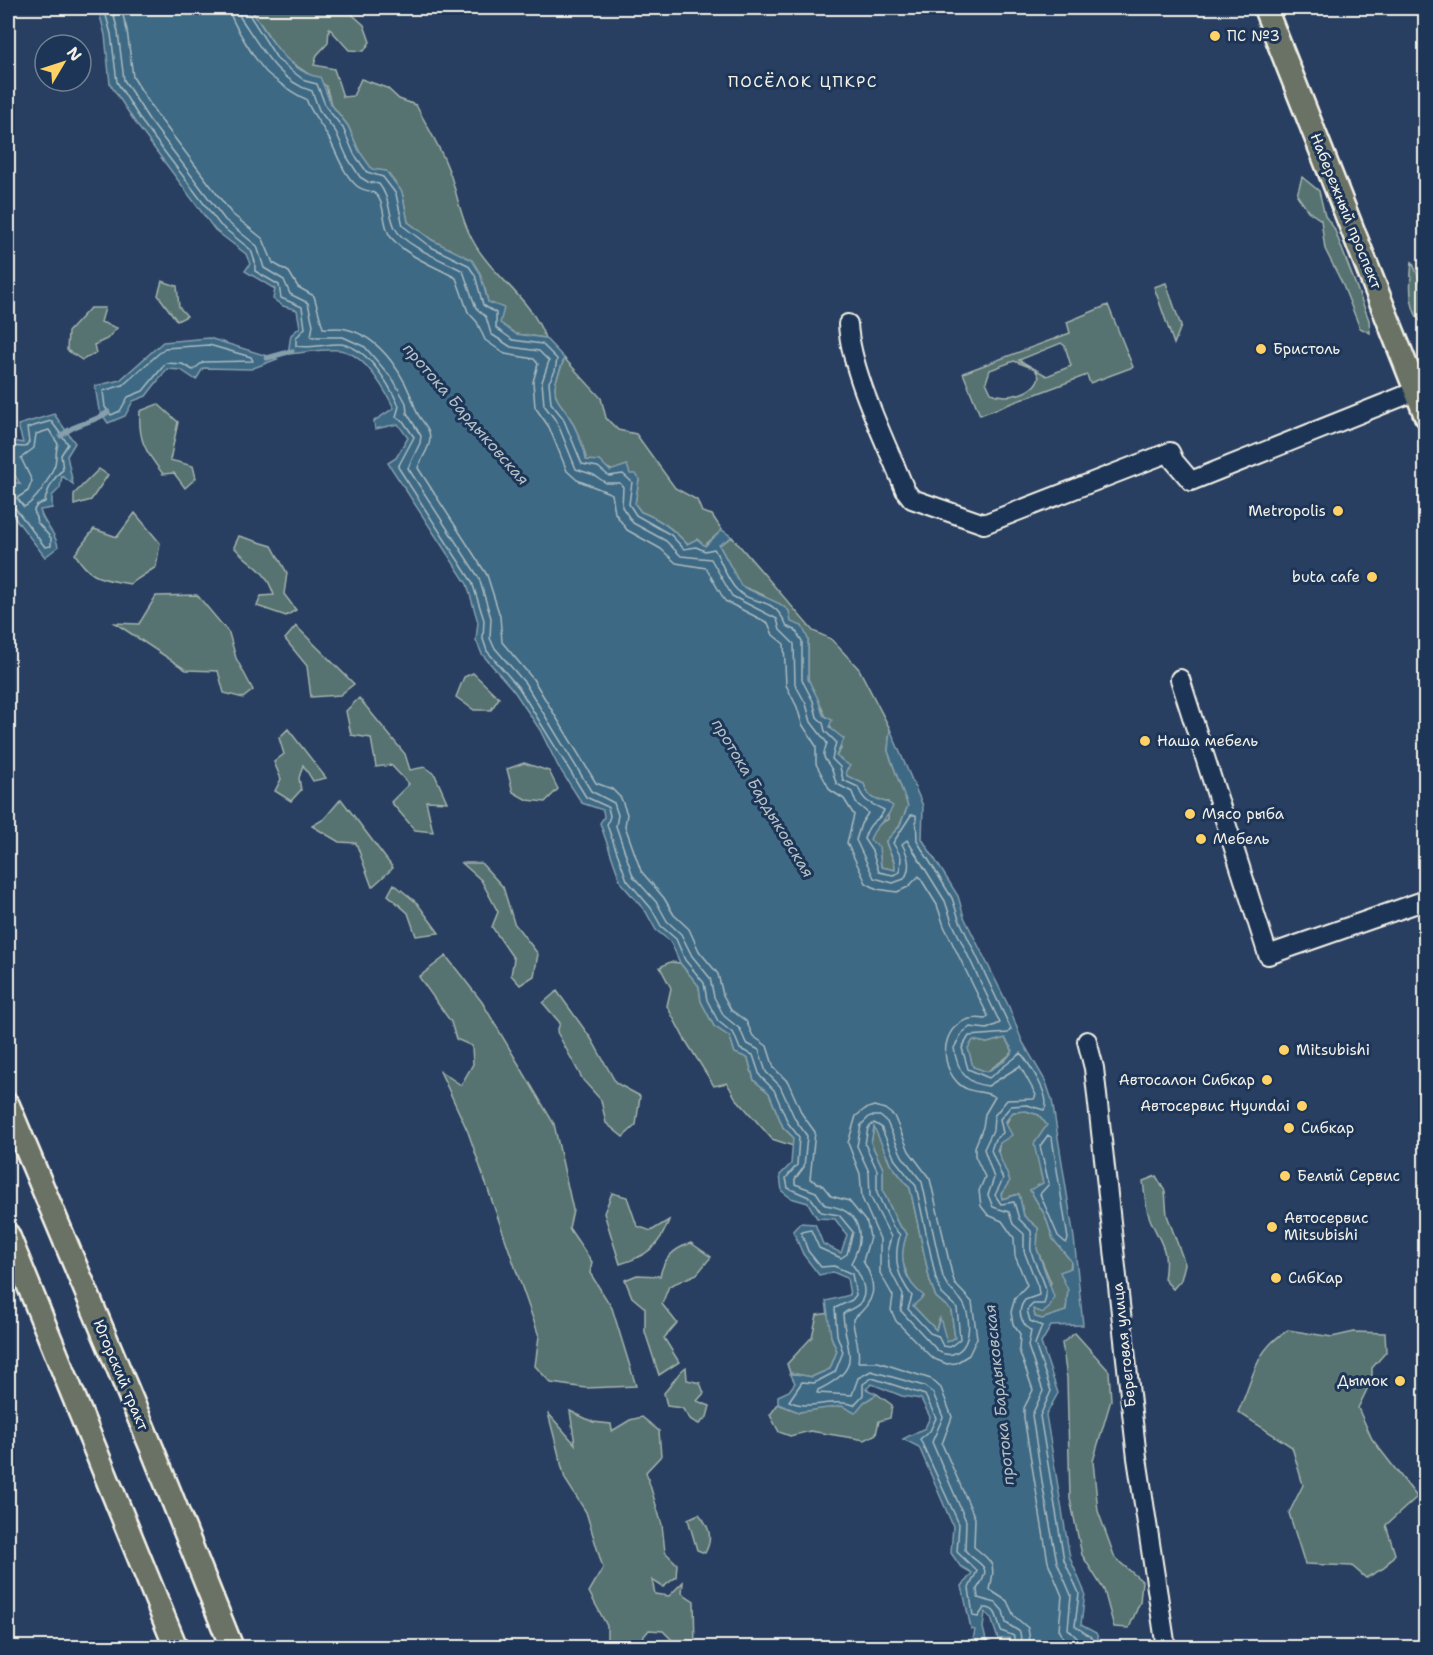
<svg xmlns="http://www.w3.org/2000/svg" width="1433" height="1655" viewBox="0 0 1433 1655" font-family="'Shantell Sans',sans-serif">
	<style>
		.green { fill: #567371; stroke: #a5b2ac; stroke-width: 1.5; fill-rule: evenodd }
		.water { fill: #3e6984; stroke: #879fac; stroke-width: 1.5; fill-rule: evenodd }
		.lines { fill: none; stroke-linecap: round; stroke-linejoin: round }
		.shore { stroke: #abbbc0; stroke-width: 1.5 }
		.stream { stroke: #879fac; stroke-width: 5 }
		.minor-casing { stroke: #f4f1e8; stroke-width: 22 }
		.major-casing { stroke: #f4f1e8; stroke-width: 27 }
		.minor { stroke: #1d3557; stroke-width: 18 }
		.major { stroke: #6a7266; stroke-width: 22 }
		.poi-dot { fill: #ffd166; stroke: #1d3557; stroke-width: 2 }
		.labels { text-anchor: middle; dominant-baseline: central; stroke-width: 6; stroke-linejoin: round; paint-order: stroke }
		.poi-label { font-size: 15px; fill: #f4f1e8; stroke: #1d3557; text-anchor: start }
		.street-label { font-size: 15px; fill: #f4f1e8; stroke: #1d3557 }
		.neighbourhood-label { font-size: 16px; letter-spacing: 1.5px; fill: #f4f1e8; stroke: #1d3557 }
		.water-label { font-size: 16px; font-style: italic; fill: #b4c1c5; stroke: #1d3557 }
	</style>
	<rect width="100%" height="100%" fill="#283f62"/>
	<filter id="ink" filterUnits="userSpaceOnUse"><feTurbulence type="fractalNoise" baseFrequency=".0167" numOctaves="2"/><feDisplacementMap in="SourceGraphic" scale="12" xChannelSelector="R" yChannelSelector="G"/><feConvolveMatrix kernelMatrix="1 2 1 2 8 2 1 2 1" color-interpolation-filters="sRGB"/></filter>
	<g filter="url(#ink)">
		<path class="green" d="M250 8H345L364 25 370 42 364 51 349 50 329 28 328 43 317 55 314 65 334 69 343 97 353 96 361 79 387 88 399 99 416 105C429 130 445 155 453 183 459 203 462 221 472 239 491 276 531 297 545 338L515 334 500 323 488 303 485 289 451 250 432 240 408 222 402 192 386 171 372 170 359 151 348 126 331 104 326 86 282 56Z
			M1302 177 1319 191 1325 216 1334 228 1369 320 1370 333 1360 328 1342 283 1325 249 1321 220 1308 211 1297 195Z
			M1412 261 1425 293V325C1407 314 1410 280 1412 261Z
			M162 281 177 286 179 307 187 316 177 321 158 295Z
			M1166 283 1181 326 1174 344 1154 287Z
			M1108 305 1133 367 1090 383 1087 375 980 415 963 373 1070 333 1067 322ZM1061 343 1065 346 1071 366 1047 376 1019 360ZM1014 361 1035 369 1039 377C1034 394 1006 400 991 393L986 382 990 370Z
			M90 308H105L101 322 117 328 107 339 94 345 96 353 82 360 67 350 68 332Z
			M564 358 601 398 606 418 618 430 636 434 675 488 697 500 702 512 712 515 722 530 704 546 687 544C674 530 659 518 641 512L635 504 639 479C630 474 623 474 614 471 602 468 604 462 586 460 586 451 574 424 568 415 562 404 554 401 555 386 556 378 562 367 564 358Z
			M158 404 178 422 170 460 193 466 196 478 185 488 174 473 163 474C145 451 138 440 140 411Z
			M99 469 108 475 91 500 74 505V494Z
			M135 513 160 543 156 567 130 584C101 578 92 581 75 554L94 529 117 537Z
			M239 536 272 546 287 573 284 594 296 610 286 616 257 606 261 596 274 595C264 566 253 568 234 547Z
			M732 537 813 631 831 639 859 669 890 729 888 751 908 806 899 827 886 841C888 852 895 858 895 870L881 867 879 848 869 840 873 828 888 819V802C873 801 868 798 864 784L847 776 836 756 841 749 808 679V640L763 595 741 586 719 545Z
			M197 595 229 633 236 658 253 690 243 698 224 693 218 671 186 670 115 623 139 624 156 596Z
			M296 626 354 684 340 695 311 697 307 666 285 639Z
			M473 673 499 698 491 710H474L456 697 464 677Z
			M359 698 405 754 410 770 425 767 435 775 447 802 426 801 433 832 415 830 391 802 409 784 391 765 376 767 371 738 351 735 346 711Z
			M288 729 326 778 313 781 303 765 299 778 301 790 291 801 275 791 281 779 274 762 284 754 279 738Z
			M524 763 549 771 558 789 545 802 527 800 513 792 507 769Z
			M341 799 393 868 372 887 356 843 339 842 312 826 324 819Z
			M462 863H481L503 887 514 923 538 954 534 976 520 985 511 975 514 959 492 927 498 912 481 880Z
			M394 884 417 903 439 933 416 936 408 913 388 895Z
			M446 956 482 1002 554 1124 573 1210 569 1228 592 1262 590 1273 612 1308 636 1386 586 1388 551 1383 535 1366 539 1336 468 1132 440 1071 461 1085 473 1064 472 1046 456 1039 451 1022 419 977Z
			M670 962 680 963 699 986 701 1001 714 1026 730 1037 735 1053 748 1058 754 1080 769 1093 783 1127 793 1137V1146L772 1139 735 1097 727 1083 714 1086 684 1038 667 1006 671 988 660 967Z
			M557 991 592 1040 616 1083 640 1096 636 1125 623 1137 606 1123 601 1100 583 1080 557 1032 560 1023 543 1003Z
			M1005 1038 1013 1051C1005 1061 996 1064 987 1072L973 1067 967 1048 973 1040 987 1043Z
			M1026 1111 1039 1115 1047 1125 1040 1170 1043 1183 1030 1190 1045 1215 1053 1239 1071 1261 1066 1311 1042 1319 1035 1317 1033 1308 1051 1283 1037 1249 1038 1228 1024 1216 1019 1194 1002 1199C995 1169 995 1137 1013 1112Z
			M874 1125 890 1163 910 1188 930 1281 936 1297 951 1310 955 1338 947 1343 939 1320 936 1330 913 1306C917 1272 892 1272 907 1234L898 1224 883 1191V1169L871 1143Z
			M1156 1176 1165 1191 1167 1215 1185 1264 1181 1280 1173 1289 1164 1279C1169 1248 1161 1245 1150 1219 1145 1207 1145 1194 1143 1181Z
			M612 1193 627 1197 637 1226 651 1231 669 1220C660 1246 647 1256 620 1264L604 1213Z
			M691 1243 711 1257 697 1274 669 1286 662 1304 677 1323 664 1338 679 1362 659 1375 645 1332V1308L632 1297 625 1280 637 1275 660 1276C664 1258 673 1249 691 1243Z
			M830 1313 831 1336 837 1351 830 1369 812 1377 790 1373 787 1364 812 1337 817 1315Z
			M1288 1330 1332 1337 1354 1332 1385 1333 1386 1352 1372 1368V1379L1358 1408 1372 1439 1417 1497 1386 1525 1395 1554 1384 1568 1366 1578 1352 1566 1305 1564 1289 1513 1303 1485 1292 1447 1238 1412C1255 1377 1253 1351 1288 1330Z
			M1075 1333 1109 1371 1111 1400 1093 1461 1098 1511 1115 1558 1142 1581 1140 1602 1129 1628 1114 1627 1104 1590 1082 1555 1070 1499 1067 1378 1062 1343Z
			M686 1367 687 1380 700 1383 704 1393 697 1401 710 1406 707 1417 699 1424 691 1420 682 1408 667 1406 664 1393C673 1384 676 1374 686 1367Z
			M877 1394 892 1405 890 1418 879 1421 876 1434 865 1440 810 1431 790 1436 779 1432 770 1415 778 1404 799 1412 864 1402Z
			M570 1411 593 1422 611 1424 612 1431 630 1420 642 1417 659 1431 661 1456 646 1472 662 1525 665 1552 677 1564 676 1577 663 1587 652 1580 655 1594 669 1596 683 1582 682 1593 694 1601 695 1647H659L658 1642 676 1644 663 1631 649 1630 639 1642 647 1641 649 1647H607V1626L589 1592 603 1568 586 1512 565 1479 548 1413 575 1444Z
			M699 1514C710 1527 713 1539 705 1553L697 1550 688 1519Z"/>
		<path class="water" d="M98 8H250C266 32 288 74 320 77L331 104 348 126 359 151 372 169 386 171 402 192 408 222 432 240 472 260 480 273 488 302 504 308 500 323 516 334 545 338 564 358C562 367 556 377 555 386 554 401 562 404 568 415 574 424 586 451 586 460L600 461 610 471 627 465 630 474H636L639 479 635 504 641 512C658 518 674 530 687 544L697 539 705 546 722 530 732 537 719 545 741 586 780 604 789 611 791 622 802 626 808 639V679L818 699 823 715 832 720 829 727 844 739 836 756 850 766 846 771 847 776 864 784C871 807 879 795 893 806 887 821 874 825 870 840L879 847 881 867 895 870C896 857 888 852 886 841L899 827 908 806 888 751 890 729 923 806 922 839 958 896 964 917 1009 1007 1022 1041 1046 1082 1052 1100 1074 1238 1083 1325 1051 1326 1041 1343 1058 1393 1046 1415 1070 1558 1085 1593 1081 1625 1096 1633 1102 1647H1003L1008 1645 1009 1638 998 1639 991 1618 985 1612 983 1628 986 1640 992 1643 993 1647H975L973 1640 975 1630 971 1629 962 1586 972 1573 960 1566 951 1553 953 1526 919 1447 903 1439 925 1428 930 1417 921 1399 902 1396 872 1384 866 1389 877 1394 864 1402 855 1413 842 1406 799 1412 778 1404V1396L789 1391 795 1383 790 1373 812 1377 830 1369 837 1351 831 1336 826 1301 850 1295 847 1278 833 1272 819 1275 803 1254 793 1231 800 1223 815 1224 823 1244 841 1253 847 1235 835 1219 817 1218 808 1203 791 1198 782 1191 780 1175 791 1164 793 1137 783 1127 769 1093 754 1080 748 1058 735 1053 730 1037 714 1026 701 1001 699 986 680 963 671 942 656 930 646 912 621 883 600 823 604 817 603 810 582 803 558 766 540 730 514 691 482 654 476 640 478 622 467 584 388 463 396 458 408 438 398 424 375 429 374 421 394 408C384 388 365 354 340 350 324 348 304 353 288 354L291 335 300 327 297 310 283 306 273 299 275 289 245 271 250 264 246 254 215 230 137 125 110 84 105 35ZM1005 1038 1013 1051 1005 1061 987 1072 973 1067 968 1048 973 1040 987 1043ZM1026 1111 1039 1115 1047 1125 1034 1144 1043 1183 1030 1190 1045 1215 1053 1239 1071 1261V1268L1060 1272 1068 1290 1066 1311 1042 1319 1035 1317 1033 1309 1043 1313 1049 1308 1054 1297 1037 1249 1038 1228 1024 1216 1019 1194 1002 1199 1001 1194 1010 1181 997 1150 1000 1143 1012 1135 1005 1122 1013 1112ZM874 1127 890 1163 910 1188 930 1281 936 1297 951 1310 955 1338 947 1342 940 1318 936 1330 913 1306 924 1296C903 1280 898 1258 907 1234L898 1224 883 1191V1169L871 1143Z
			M209 338 277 359 251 369 203 368 196 380 181 370 167 369 146 396 133 401 125 416 108 423 99 410 95 386 120 380 163 342Z
			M54 414 75 443 67 456 73 484 62 476 60 488 52 496V508L40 510C43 525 56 531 58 547L45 557 8 509V479L20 484 8 464V440L23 443 18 425Z"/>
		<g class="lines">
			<path class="shore" d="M104 8 111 34 117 82 142 122 220 225 251 250 255 262V271L279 285 281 298 302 307 305 328 296 338V346C309 349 325 344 338 344 366 344 389 384 399 406L396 417 403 421 414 437 398 467 472 582 484 620 483 639 487 651 519 688 586 797 608 807 610 816 607 825 627 880 651 908 661 926 676 939 685 960 704 983 707 1000 718 1021 734 1034 740 1049 753 1055 760 1076 774 1090 788 1123 799 1137 797 1165 786 1178 788 1188 811 1198 821 1212 839 1215 853 1232 847 1254 841 1258 819 1248 811 1230 801 1232 808 1251 821 1267 834 1266 852 1274 856 1295 852 1300 835 1308 837 1335 843 1352 835 1372 814 1383 802 1382 789 1401C807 1411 831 1398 854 1405L863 1395V1384L872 1378 925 1395 936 1418 930 1431 920 1439 959 1524 957 1552 977 1571 969 1588 973 1616 978 1617 984 1608C998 1607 997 1621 1001 1631L1014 1636V1648
				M112 8 118 32 124 80 148 118 225 220 257 246 264 268 284 280 290 294 308 303 313 325 311 337H343L365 347 394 381 406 403 407 413 421 436 420 443 408 468 479 578 491 618 490 638 494 647 525 683 591 791 614 803 618 815 616 826 633 876 657 903 667 921 681 934 692 956 710 978 714 997 724 1016 740 1029 746 1043 759 1050 766 1072 780 1086 795 1119 807 1136 804 1167 795 1179V1184L816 1192 825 1205C860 1209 867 1235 851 1263 859 1272 870 1291 860 1303 855 1309 848 1309 843 1314 845 1353 866 1367 818 1390L817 1393 852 1395 858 1378 871 1371 924 1386 933 1393 943 1417 932 1442 966 1521 965 1550C978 1567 995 1563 977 1589L978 1598 996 1603 1003 1611 1006 1623 1020 1632 1022 1648
				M121 8 127 30 133 77 155 112 232 214 263 239 273 263 289 272 298 287 314 296 323 328C330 329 338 327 346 329 382 337 406 378 416 410 419 420 430 426 430 438 430 449 421 458 418 468L487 575 500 616 502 642 533 679 596 783 612 789 621 798 627 814 625 826 641 871 664 898 674 915 689 929 699 951 718 974 723 995 731 1010 746 1021 753 1036 767 1046 774 1068 788 1082 802 1114 815 1132 810 1179 823 1186 831 1196 849 1201 867 1223 870 1237 863 1261C879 1287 875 1302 853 1319 853 1335 861 1346 858 1362H878L931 1379 941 1388 952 1417 942 1444 975 1518 974 1547C995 1564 995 1564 990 1590L1007 1601 1014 1616 1028 1628 1031 1648
				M229 8C229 19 258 64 267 73 275 80 295 95 306 99 311 113 320 122 327 135 337 152 342 173 357 186 363 191 369 190 374 193 386 201 382 225 390 236 405 256 435 266 456 278L468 312 477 322 485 340 505 354 534 359 538 364 533 382 535 407 549 427 567 471 577 480 612 494 615 513 627 530 661 549 676 563 706 568 725 601 768 623 773 635 784 644 786 685 797 707 802 724 816 746V764L830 790 844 799 854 815 847 843 866 883 877 889 897 892 908 887 919 876 937 905 944 926 988 1016 985 1019C946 1012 934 1057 957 1082 967 1094 985 1090 995 1097L985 1114 983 1127 975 1147V1156L985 1177 979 1191 981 1206 988 1215 1002 1221 1014 1238 1015 1256 1027 1285 1015 1298 1011 1312 1013 1324 1020 1334 1019 1350 1033 1390 1024 1408V1418L1048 1562 1062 1596 1059 1629 1064 1640 1075 1648
				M238 8 240 17C259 45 278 81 312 91L319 110 336 132 347 157 360 177 368 182 379 184C390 198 388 212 395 228 404 246 445 261 463 271L476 308 486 317 491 334 511 347 539 351 549 361 542 382 544 405 557 422 576 469 594 475 606 483H620L623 487 622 507 633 523 666 541 681 556 711 559 732 596 777 619 780 630 794 644 795 684 806 704 811 722 827 743C821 760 824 756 832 770 834 774 834 780 837 784L852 792 856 803 868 813 861 824 856 840 874 878 893 883 904 879C912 867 908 855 902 844L907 840 945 901 952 922 1000 1023 987 1029 970 1027 962 1033 954 1048C957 1069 965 1084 988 1086L1020 1066 1036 1095 1034 1099 1007 1100 994 1116 993 1130 984 1149 994 1178 988 1195 993 1207 1009 1212 1013 1224 1024 1234V1251L1038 1287 1039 1295 1025 1300C1016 1311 1021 1323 1031 1331L1028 1346 1043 1391 1032 1415 1043 1488 1057 1562 1071 1595 1068 1629 1087 1648
				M245 8 278 60 305 81 317 84 326 107 343 128 354 154 367 172 383 177 396 194 403 226 429 246 468 265 475 275 483 305 496 313V328L513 340 542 344 557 359 555 371 549 382 551 403 563 418 582 464 598 467 609 476 623 474 632 482 629 504 636 515 671 535 684 549 696 547 705 551 714 549C722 561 726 580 737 590 754 607 773 594 787 626L795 630 802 641V680L813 701 817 717 823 723 825 731 836 742 832 759 840 767 843 780 858 787C864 803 871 803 884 810 881 821 869 819 864 839L872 851 879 872 893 875 900 872 901 857 893 843 911 815H916L917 841 952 898 959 919 1011 1029 1008 1033 969 1036 962 1048 968 1069 989 1078 1021 1053C1029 1064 1053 1099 1044 1110L1027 1105 1011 1106 1000 1119 1003 1133 995 1139 991 1150 1003 1179 995 1195 1001 1204 1014 1202 1019 1219 1031 1231C1032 1237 1030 1244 1031 1250 1034 1269 1052 1285 1044 1304H1033L1027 1310 1030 1321 1042 1326 1035 1344 1051 1391 1040 1416 1064 1560 1079 1593 1075 1626 1091 1637 1095 1648
				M209 345 251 357 253 361 203 362 193 370 182 364 166 363 143 391 128 397 120 411 111 415 105 407 103 391 123 385 165 348Z
				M49 430 58 444C55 452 57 461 54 467 48 481 37 500 24 507L17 498 28 491 32 481 21 458 34 448 36 434Z
				M8 446 25 447 29 442 27 428 51 421 68 444 61 455 63 470C55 475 46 492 45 502L37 505 34 510 37 522 51 538V546L45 547 15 508 8 506
				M874 1106 885 1109 894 1116 909 1151 930 1179 952 1274 955 1284 972 1302 977 1338 969 1355 956 1363 947 1364 932 1358 896 1321 891 1310 893 1296 880 1273V1239L862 1198 860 1174 848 1143 856 1116 865 1109Z
				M870 1116H880L887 1122 902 1156 922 1182 943 1277C948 1291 956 1292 963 1303 971 1317 972 1346 955 1353 949 1356 944 1355 938 1351L901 1311 903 1295 889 1268 888 1248 891 1237 870 1196 869 1172 857 1146 861 1125Z
				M874 1123 881 1127 895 1160 916 1186 936 1279 942 1294 957 1308 960 1339 950 1347 943 1346 938 1336 930 1333 908 1309 912 1296C897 1276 893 1259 900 1235L893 1227 877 1193V1170L865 1144 868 1128Z
				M1048 1135 1052 1138 1068 1239 1066 1243 1058 1236 1040 1194 1049 1184 1040 1146Z"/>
			<path class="stream" d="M267 358 292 351
				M61 436C74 423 94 423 108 412"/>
			<g class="minor-casing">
				<path id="minor" d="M848 324C851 374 886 442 905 490L912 499 984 524 1170 452 1174 461 1191 481 1416 391
					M1180 679 1268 955 1426 900
					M1087 1041 1094 1068 1137 1458 1166 1648"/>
			</g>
			<g class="major-casing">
				<path id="major" d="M1265 8 1426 416
					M8 1105 153 1451 232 1648
					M8 1235 176 1648"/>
			</g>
			<use href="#minor" class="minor"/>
			<use href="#major" class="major"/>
		</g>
	</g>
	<g class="poi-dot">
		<circle cx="1215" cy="36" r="6"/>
		<circle cx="1261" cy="349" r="6"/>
		<circle cx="1338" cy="511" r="6"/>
		<circle cx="1372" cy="577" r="6"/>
		<circle cx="1145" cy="741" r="6"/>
		<circle cx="1190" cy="814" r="6"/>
		<circle cx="1201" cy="839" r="6"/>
		<circle cx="1284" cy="1050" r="6"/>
		<circle cx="1267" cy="1080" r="6"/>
		<circle cx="1302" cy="1106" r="6"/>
		<circle cx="1289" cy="1128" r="6"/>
		<circle cx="1285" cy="1176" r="6"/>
		<circle cx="1272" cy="1227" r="6"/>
		<circle cx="1276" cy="1278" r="6"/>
		<circle cx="1400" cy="1381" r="6"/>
	</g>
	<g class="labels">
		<g class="poi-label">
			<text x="1227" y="36">ПС №3</text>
			<text x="1273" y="349">Бристоль</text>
			<text x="1326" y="511" text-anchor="end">Metropolis</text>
			<text x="1360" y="577" text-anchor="end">buta cafe</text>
			<text x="1157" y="741">Наша мебель</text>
			<text x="1202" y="814">Мясо рыба</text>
			<text x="1213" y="839">Мебель</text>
			<text x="1296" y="1050">Mitsubishi</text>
			<text x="1255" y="1080" text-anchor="end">Автосалон Сибкар</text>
			<text x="1290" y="1106" text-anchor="end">Автосервис Hyundai</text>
			<text x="1301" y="1128">Сибкар</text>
			<text x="1297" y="1176">Белый Сервис</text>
			<text x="1284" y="1218">Автосервис<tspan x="1284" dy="17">Mitsubishi</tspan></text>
			<text x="1288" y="1278">СибКар</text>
			<text x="1388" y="1381" text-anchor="end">Дымок</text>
		</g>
		<g class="street-label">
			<text transform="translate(1346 211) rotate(68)">Набережный проспект</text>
			<text transform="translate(1124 1345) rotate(-96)">Береговая улица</text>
			<text transform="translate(121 1375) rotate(67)">Югорский тракт</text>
		</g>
		<g class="neighbourhood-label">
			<text x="803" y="81">ПОСЁЛОК ЦПКРС</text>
		</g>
		<g class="water-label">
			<text transform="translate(466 414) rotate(49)">протока Бардыковская</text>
			<text transform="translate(763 798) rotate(59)">протока Бардыковская</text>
			<text transform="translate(999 1395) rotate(-96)">протока Бардыковская</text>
		</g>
	</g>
	<rect width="1433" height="1655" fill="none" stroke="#1d3557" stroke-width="30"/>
	<rect x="15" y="15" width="1403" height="1625" fill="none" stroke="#f4f1e8" stroke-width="2" filter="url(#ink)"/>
	<g transform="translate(63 63) rotate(51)"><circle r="28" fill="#1d3557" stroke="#738091" stroke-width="1.5"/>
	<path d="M0-4.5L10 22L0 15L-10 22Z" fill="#ffd166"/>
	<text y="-9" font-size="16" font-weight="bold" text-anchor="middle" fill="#f4f1e8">N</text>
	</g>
</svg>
